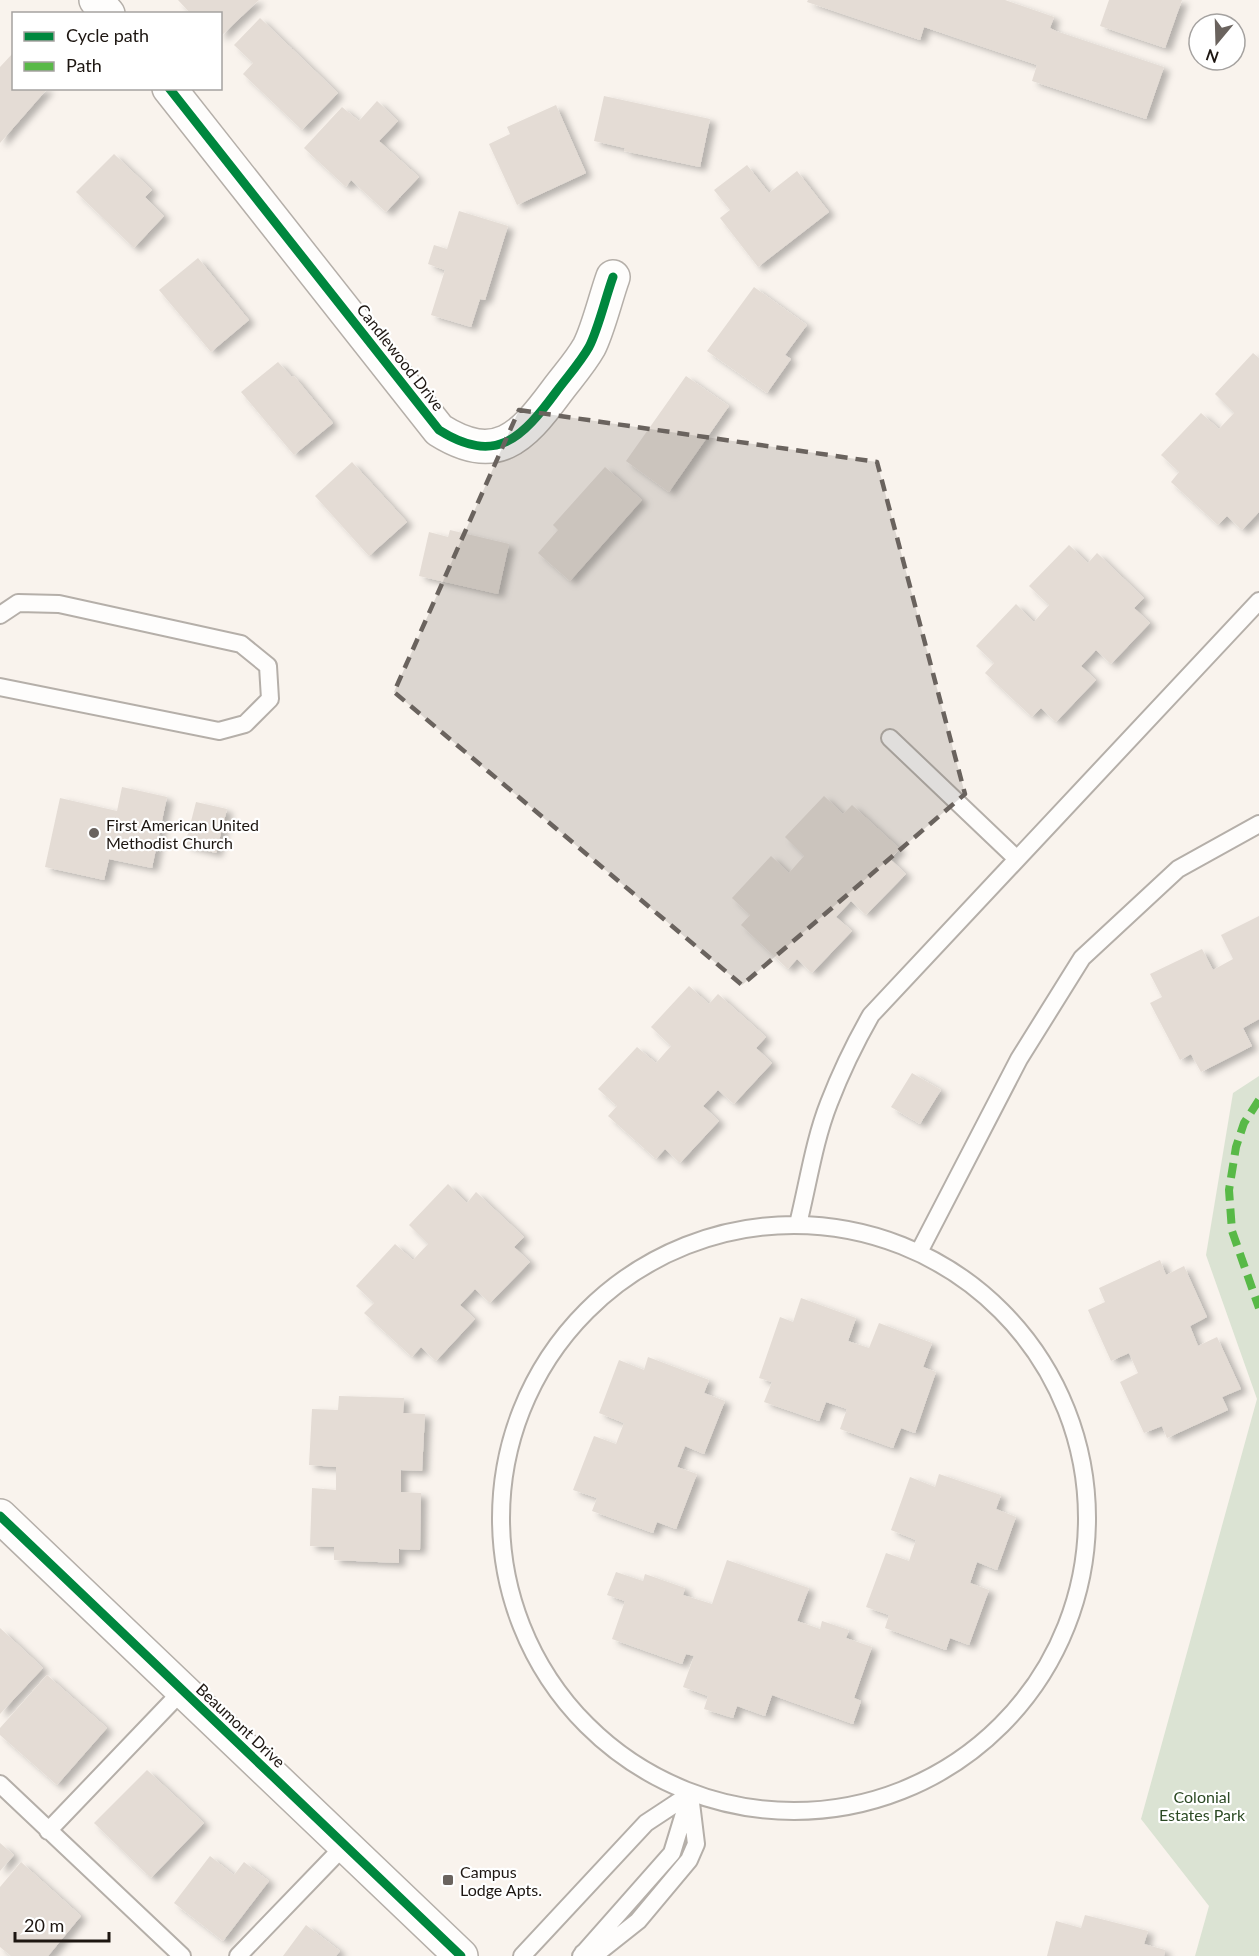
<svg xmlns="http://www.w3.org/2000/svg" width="1259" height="1956" viewBox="0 0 1259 1956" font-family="Lato,sans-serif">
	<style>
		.green { fill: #dbe3d3 }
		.building { fill: #e4dcd5; filter: url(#shadow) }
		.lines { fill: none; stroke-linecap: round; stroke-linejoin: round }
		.lane-casing { stroke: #b5afa9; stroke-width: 20 }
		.street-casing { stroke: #b5afa9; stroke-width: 36 }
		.lane { stroke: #fefdfc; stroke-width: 16 }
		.street { stroke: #fefdfc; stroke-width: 33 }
		.quiet { stroke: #58b947; stroke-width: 8; stroke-dasharray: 15 8; stroke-linecap: butt }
		.cycleway-casing { stroke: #fff; stroke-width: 13 }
		.cycleway { stroke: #00873e; stroke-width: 9 }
		.marked { fill: #6a635e; fill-opacity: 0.2; stroke: #6a635e; stroke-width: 4.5; stroke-dasharray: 12 8; stroke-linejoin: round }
		.poi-dot { fill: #6a635e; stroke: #fff; stroke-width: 2 }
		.labels { text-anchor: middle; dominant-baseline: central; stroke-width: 4.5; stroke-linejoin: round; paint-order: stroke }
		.street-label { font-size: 16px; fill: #1d1611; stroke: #fff }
		.poi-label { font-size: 16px; fill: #1d1611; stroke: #fff; text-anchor: start }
		.park-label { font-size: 16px; fill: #2c4a24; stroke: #fff }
	</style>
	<defs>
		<filter id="shadow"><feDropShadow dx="6" dy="4" stdDeviation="3" flood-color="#0004"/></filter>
	</defs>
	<rect width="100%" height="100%" fill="#f9f3ed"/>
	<path class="green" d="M1259 1076V1956H1195L1209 1906 1141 1819 1257 1399 1206 1255 1233 1093Z"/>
	<path class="building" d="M178 0H259L220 37V14H191Z
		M808 0H1005L1054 17 1050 28 1056 31 1164 67 1146 119 1032 81 1037 65 924 27 920 40 807 2Z
		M1109 0H1182L1165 48 1100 26Z
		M260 18 338 93 302 130 243 74 253 63 234 45Z
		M14 52V88H48L0 143V67Z
		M604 96 710 119 700 167 624 151 625 148 594 141Z
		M377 101 398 121 379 141 419 177 386 212 351 180 346 187 304 148 342 107 359 121Z
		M556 105 586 173 517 205 489 144 510 134 507 127Z
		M114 154 152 190 145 197 164 216 134 248 76 192Z
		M747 165 769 193 797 171 829 212 758 267 720 218 730 210 714 190Z
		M459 211 508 226 485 300 480 299 471 327 431 315 445 270 428 264 434 245 447 249Z
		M198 258 249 320 211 352 159 290Z
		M754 287 807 325 785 355 791 359 767 393 707 351Z
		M1253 353 1259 358V512L1242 530 1227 516 1218 525 1171 482 1179 472 1161 455 1201 413 1219 429 1234 413 1215 394Z
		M278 362 292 377 294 376 333 423 294 455 241 392Z
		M686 376 729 406 669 492 626 461Z
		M352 462 407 522 369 556 315 496Z
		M605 467 642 500 570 581 538 553 558 530 553 525Z
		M450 530 509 544 498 594 419 576 429 532 448 537Z
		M1069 545 1088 563 1097 553 1144 598 1134 608 1150 623 1111 664 1096 650 1081 666 1096 680 1056 722 1041 708 1032 717 985 673 994 663 976 646 1016 604 1034 622 1049 605 1029 586Z
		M122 787 167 797 152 868 109 859 104 880 45 867 60 798 117 811Z
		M824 796 843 814 852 805 900 849 890 859 906 874 866 915 851 901 836 917 852 931 812 973 797 959 788 969 741 925 750 915 732 898 771 856 789 873 804 856 785 837Z
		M196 802 227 809 216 853 185 845Z
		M1259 916V1019L1243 1028 1252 1046 1201 1072 1191 1054 1180 1060 1150 1003 1162 997 1150 974 1202 949 1213 970 1233 959 1221 935Z
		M689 986 709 1004 718 994 766 1037 756 1048 772 1063 734 1104 718 1090 703 1106 719 1121 680 1163 665 1149 656 1159 608 1116 617 1106 598 1089 637 1047 656 1063 671 1046 651 1027Z
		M912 1073 941 1090 920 1124 891 1107Z
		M448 1184 467 1203 476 1192 524 1237 514 1247 530 1262 490 1303 475 1289 460 1305 475 1319 436 1361 421 1347 412 1357 364 1313 374 1303 356 1286 395 1244 413 1260 428 1244 409 1225Z
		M1160 1260 1166 1275 1184 1266 1207 1317 1190 1326 1198 1346 1217 1337 1241 1389 1222 1397 1228 1410 1167 1438 1162 1426 1144 1433 1120 1382 1138 1373 1129 1353 1111 1361 1088 1310 1105 1302 1099 1288Z
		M801 1298 856 1318 848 1341 869 1348 879 1323 932 1343 923 1367 936 1372 915 1433 901 1428 893 1448 840 1429 847 1409 826 1402 819 1421 764 1402 772 1382 759 1378 780 1317 793 1322Z
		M648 1357 709 1380 704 1393 725 1401 704 1454 685 1446 677 1467 697 1474 676 1529 657 1522 653 1533 592 1511 597 1498 573 1490 594 1436 616 1444 624 1423 599 1413 619 1360 644 1370Z
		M339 1396 404 1398 403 1413 425 1414 422 1471 401 1470V1492L421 1493 420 1550 399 1549V1563L334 1560V1547L310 1546 312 1488 336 1490V1467L309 1465 312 1409 338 1410Z
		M939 1474 1001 1495 996 1509 1016 1517 997 1570 977 1562 970 1583 989 1590 969 1645 950 1638 946 1650 885 1628 889 1615 866 1607 886 1553 909 1561 916 1540 891 1530 910 1477 935 1487Z
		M727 1560 809 1588 797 1621 820 1629 822 1621 849 1630 846 1638 872 1647 854 1698 861 1701 853 1724 772 1695 765 1716 737 1706 733 1718 704 1709 708 1696 683 1687 694 1656 686 1654 682 1664 612 1639 625 1601 607 1595 616 1572 643 1581 645 1574 685 1588 683 1595 712 1604Z
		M0 1628 43 1668 0 1714Z
		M47 1675 107 1728 57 1785 0 1735V1728Z
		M147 1770 204 1823 151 1878 94 1823Z
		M0 1843 14 1855 0 1871Z
		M210 1856 234 1875 244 1862 269 1881 223 1941 174 1903Z
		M21 1862 81 1916 48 1956H11L0 1947V1887Z
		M1085 1915 1148 1931 1144 1944 1165 1950 1164 1956H1047L1056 1921 1081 1928Z
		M306 1925 340 1951 336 1956H283Z"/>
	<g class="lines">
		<g class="lane-casing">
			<path id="lane" d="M0 615 18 603 59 604 241 644 268 666 270 699 245 724 219 731 0 687
				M890 738 1017 859
				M798 1224C808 1184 814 1141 829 1103 841 1072 855 1043 871 1015L1259 601
				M501 1518a293 293 0 1 1 586 0a293 293 0 1 1-586 0Z
				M919 1252 1019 1059 1082 958 1178 869 1259 824
				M0 1784 182 1956
				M48 1831 182 1691
				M583 1953 600 1951 638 1921 689 1860 696 1844 691 1803
				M238 1956 345 1845
				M522 1956 646 1823 690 1794 672 1853 581 1956"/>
		</g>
		<g class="street-casing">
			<path id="street" d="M96 0 108 14
				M169 88 439 430C496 466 522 438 556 392 567 377 580 363 589 347 598 330 606 296 613 277
				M0 1516 461 1956"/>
		</g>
		<use href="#lane" class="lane"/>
		<use href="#street" class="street"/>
		<path class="quiet" d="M1259 1100 1244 1123 1236 1147 1229 1190 1232 1231 1259 1308"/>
		<g class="cycleway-casing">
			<path id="cycleway" d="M169 88 439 430C496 466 522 438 556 392 567 377 580 363 589 347 598 330 606 296 613 277
				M0 1516 461 1956"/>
		</g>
		<use href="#cycleway" class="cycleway"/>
	</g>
	<path class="marked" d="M519 410 877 462 965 794 742 985 394 692Z"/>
	<g class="poi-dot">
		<circle cx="94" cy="833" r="6"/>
		<rect x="442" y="1874" width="12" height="12" rx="3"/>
	</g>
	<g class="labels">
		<g class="street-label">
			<text transform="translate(401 357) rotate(52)">Candlewood Drive</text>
			<text transform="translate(241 1725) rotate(43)">Beaumont Drive</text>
		</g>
		<g class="poi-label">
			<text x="106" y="824">First American United<tspan x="106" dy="18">Methodist Church</tspan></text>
			<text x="460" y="1871">Campus<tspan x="460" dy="18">Lodge Apts.</tspan></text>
		</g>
		<g class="park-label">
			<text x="1202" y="1796">Colonial<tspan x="1202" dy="18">Estates Park</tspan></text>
		</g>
	</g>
	<rect x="12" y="12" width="210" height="78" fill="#ffffff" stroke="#a5a2a0" stroke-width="1.5"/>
	<rect x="24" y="32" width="30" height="9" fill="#00873e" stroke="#a5a2a0" stroke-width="1.5"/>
	<text x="66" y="42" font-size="18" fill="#1d1611">Cycle path</text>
	<rect x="24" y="62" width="30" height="9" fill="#58b947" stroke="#a5a2a0" stroke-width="1.5"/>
	<text x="66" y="72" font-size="18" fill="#1d1611">Path</text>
	<g transform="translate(1217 42) rotate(199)"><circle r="28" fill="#ffffff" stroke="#a5a2a0" stroke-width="1.5"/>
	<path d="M0-4.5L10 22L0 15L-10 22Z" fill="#6a635e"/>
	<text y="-9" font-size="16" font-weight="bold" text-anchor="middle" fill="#1d1611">N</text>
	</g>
	<path d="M15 1932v9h94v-9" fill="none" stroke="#1d1611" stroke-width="3"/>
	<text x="24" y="1932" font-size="18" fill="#1d1611" stroke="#ffffff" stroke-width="4.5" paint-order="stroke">20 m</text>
</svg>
